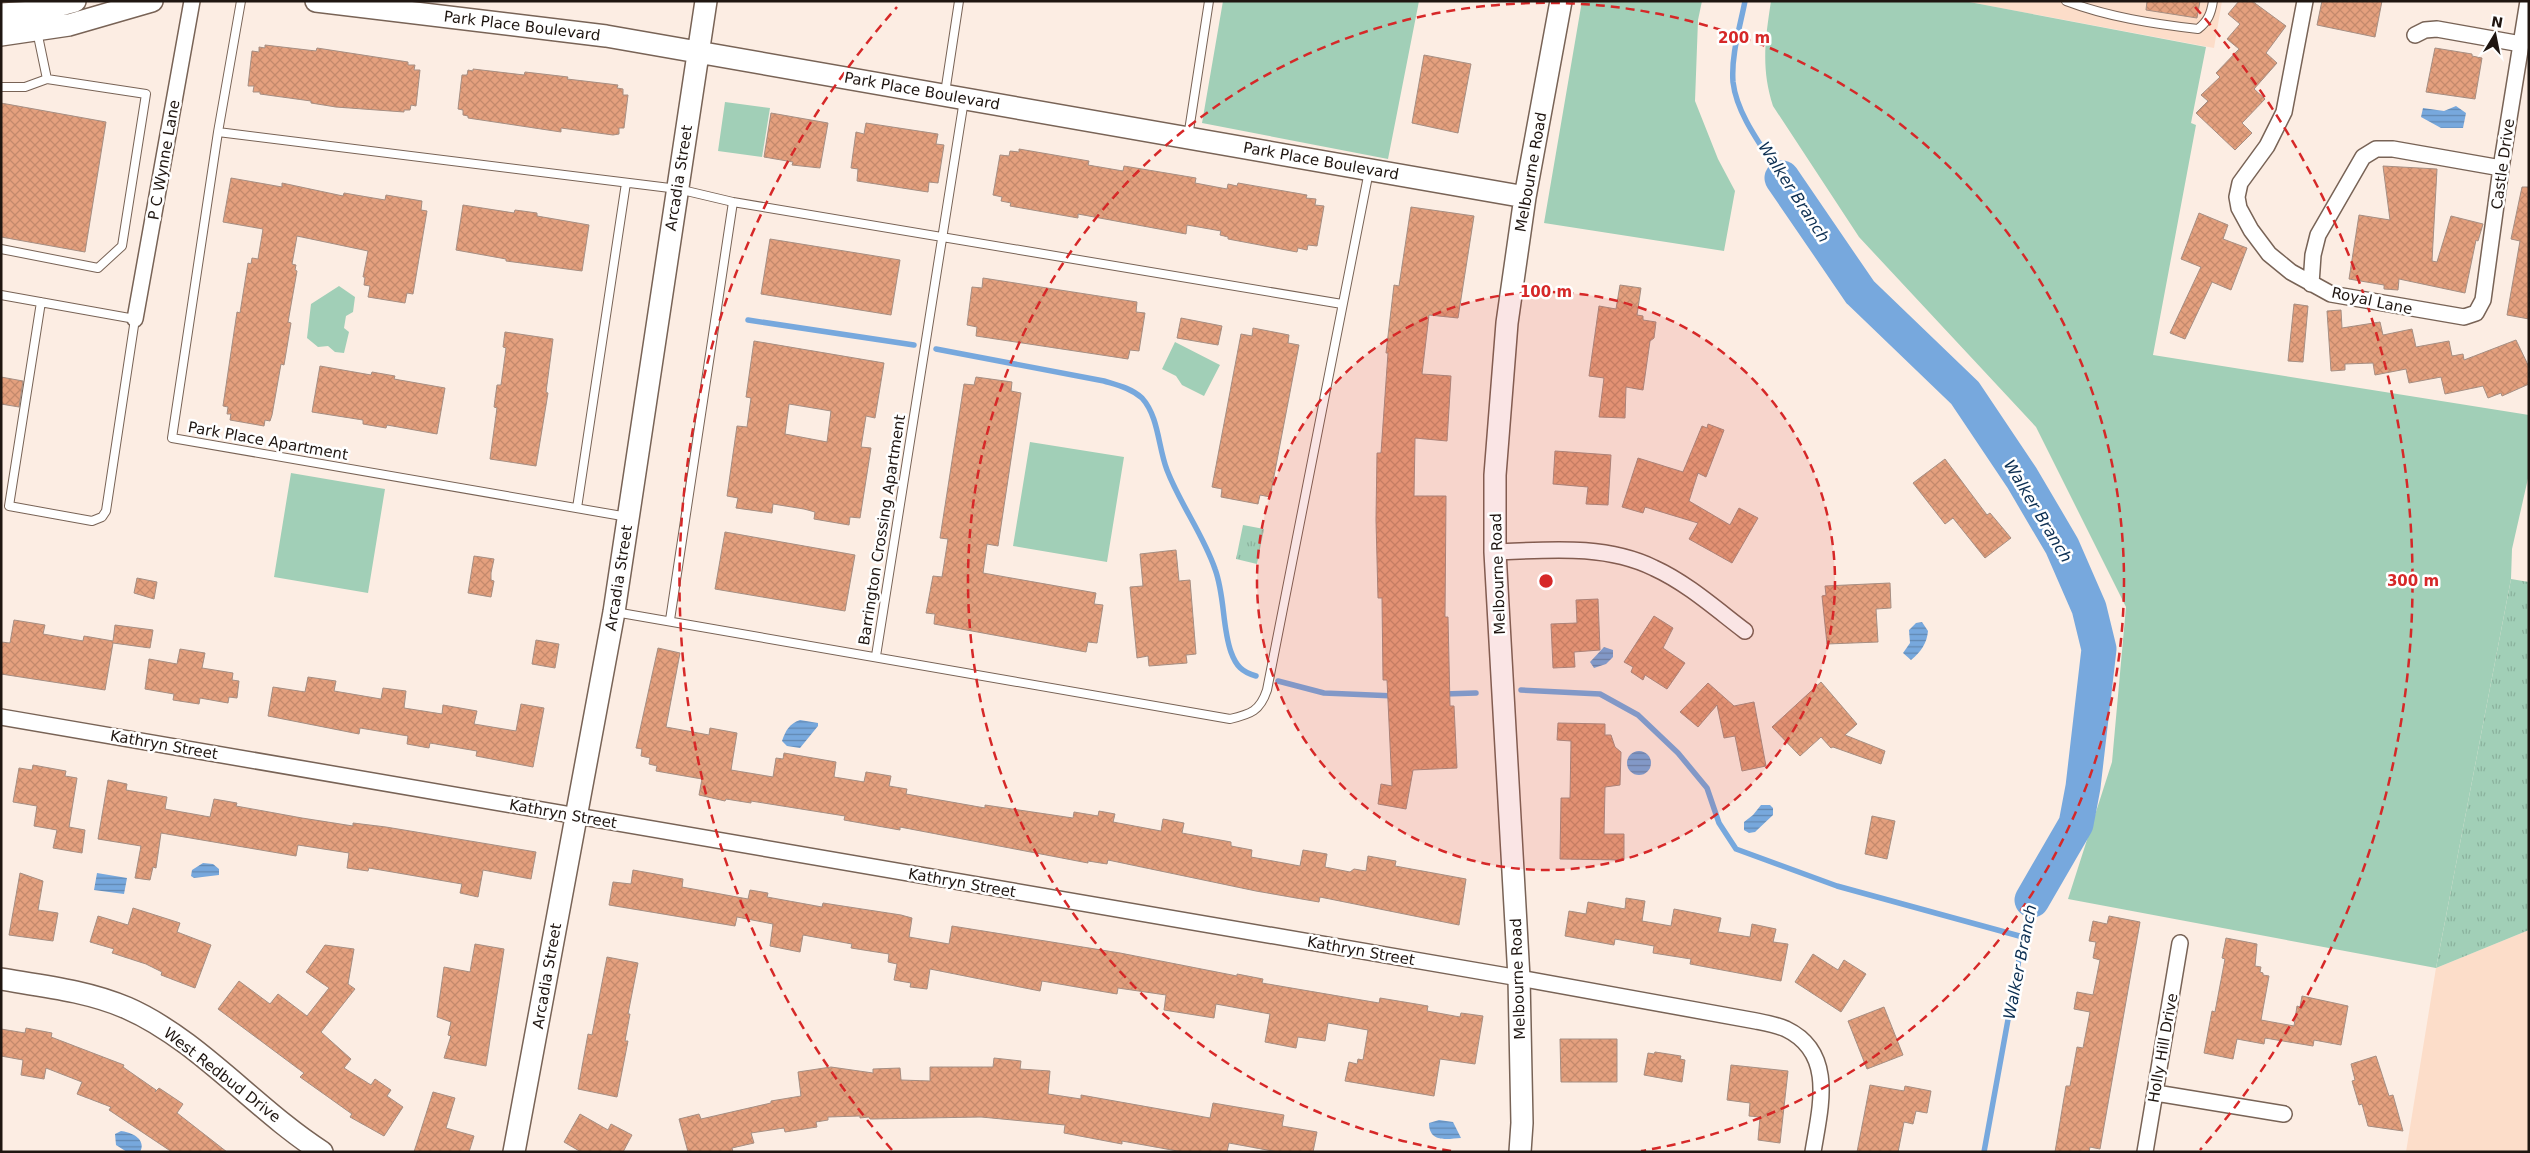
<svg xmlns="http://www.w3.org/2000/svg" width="2530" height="1153" viewBox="0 0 2530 1153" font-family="'DejaVu Sans',sans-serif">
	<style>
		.built { fill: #fcddc9 }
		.grass { fill: #a1cfb7 }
		.park { fill: url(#park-tufts) }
		.water { fill: url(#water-rules) }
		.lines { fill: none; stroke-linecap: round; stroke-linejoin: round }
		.stream { stroke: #77a8dd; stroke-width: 5.5 }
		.river { stroke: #77a8dd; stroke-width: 35 }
		.building { fill: url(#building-cross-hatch); stroke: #a68e82; fill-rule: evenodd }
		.lane-casing { stroke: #786356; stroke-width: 10 }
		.street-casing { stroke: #786356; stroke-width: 18 }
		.secondary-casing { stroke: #786356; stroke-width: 24 }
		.lane { stroke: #fff; stroke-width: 8 }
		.street { stroke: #fff; stroke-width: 15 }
		.secondary { stroke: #fff; stroke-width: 21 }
		.ring { fill: none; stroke: #d62828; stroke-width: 2.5; stroke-dasharray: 9 6 }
		.labels { text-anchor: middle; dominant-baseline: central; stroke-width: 5; stroke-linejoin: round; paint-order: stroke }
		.street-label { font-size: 15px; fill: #1f1611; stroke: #fff }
		.water-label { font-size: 16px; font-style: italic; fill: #0c2f52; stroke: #fff }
		.centre { fill: #d62828; stroke: #fff; stroke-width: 2.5 }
		.ring-label { font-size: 15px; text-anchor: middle; font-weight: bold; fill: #d62828; stroke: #fff; stroke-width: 5; stroke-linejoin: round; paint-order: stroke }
	</style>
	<defs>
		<pattern id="park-tufts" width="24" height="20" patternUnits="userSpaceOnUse" patternTransform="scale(1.25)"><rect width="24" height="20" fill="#a1cfb7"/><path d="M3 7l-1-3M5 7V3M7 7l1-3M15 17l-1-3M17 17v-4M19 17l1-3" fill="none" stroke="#8ab19c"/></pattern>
		<pattern id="water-rules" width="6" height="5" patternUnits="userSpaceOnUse" patternTransform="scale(1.25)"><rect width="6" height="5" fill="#77a8dd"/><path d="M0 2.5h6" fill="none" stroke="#6188b2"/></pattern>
		<pattern id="building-cross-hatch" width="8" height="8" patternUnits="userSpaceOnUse" patternTransform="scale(1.25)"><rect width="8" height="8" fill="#e4a07e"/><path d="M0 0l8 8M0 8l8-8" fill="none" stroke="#c3896c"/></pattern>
	</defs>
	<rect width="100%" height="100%" fill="#fcede3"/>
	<path class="built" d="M1964 1H2222L2214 48Z
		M2529 930V1152H2406L2436 968Z"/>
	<path class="grass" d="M1223 1H1419L1388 159 1202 123Z
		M1582 1H1702L1698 20 1695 101 1718 159 1735 191 1724 251 1544 223Z
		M1771 1H1964L2206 47 2191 123 2196 125 2153 355 2529 415V474L2512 549 2511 579 2436 968 2068 899 2112 762 2126 607 2036 427 1859 237 1773 106C1761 68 1765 41 1771 1Z
		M725 102 770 108 762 157 718 151Z
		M339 286 355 297 353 312 346 316 344 328 349 332 344 353 335 352 328 346 318 347 307 338 311 304Z
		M1175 342 1220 365 1204 396 1182 385 1176 376 1162 369Z
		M1030 442 1124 457 1107 562 1013 546Z
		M291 473 385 489 368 593 274 577Z"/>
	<path class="park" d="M1243 525 1264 529 1257 564 1236 559Z
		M2511 579 2529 582V930L2436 968Z"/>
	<path class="water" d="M2456 106 2466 113 2463 128H2441L2421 117 2423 108 2444 111Z
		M1922 622 1928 631C1927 643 1921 652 1911 660L1903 653 1910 643 1909 630 1916 623Z
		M1604 647 1613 650V657L1606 664 1594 668 1590 662Z
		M800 720 818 723V726L800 748 787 746 782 741C786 730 789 724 800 720Z
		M1627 763a12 12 0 1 1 24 0a12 12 0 1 1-24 0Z
		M1761 805H1770L1773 808V815L1755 832 1749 833 1744 830V822L1753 815Z
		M203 863 213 864 219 869V875L194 878 191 876 192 870Z
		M97 873 127 878 124 894 94 890Z
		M1439 1120 1453 1122 1461 1138C1447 1139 1429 1143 1429 1123Z
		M121 1131C131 1132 147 1139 140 1152H127L116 1145 115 1134Z"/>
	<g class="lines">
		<path class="stream" d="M1745 1C1740 27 1731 55 1733 82 1737 116 1764 149 1782 178
			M748 320 914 345
			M936 349 1104 381C1117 385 1131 388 1142 398 1159 417 1158 447 1167 470 1180 504 1203 534 1215 569 1225 596 1222 627 1231 652 1236 666 1242 672 1256 676
			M1278 681 1324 693 1395 696
			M1521 690 1600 694 1638 715 1678 753 1707 788 1719 823 1736 849 1837 886 2023 937
			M1444 694 1476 693
			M1984 1152 2023 937 2032 900"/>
		<path class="river" d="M1782 178 1860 292 1965 393 2022 478 2062 546 2089 608 2099 649 2083 787 2076 824 2032 900"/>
	</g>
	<path class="building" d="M2147 1H2200L2197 18 2146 10Z
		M2239 1H2252L2286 26 2266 53 2277 63 2254 89 2265 99 2242 123 2252 133 2235 150 2196 113 2208 101 2201 95 2220 77 2216 73 2239 49 2227 39 2240 24 2228 14Z
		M2322 1H2382L2375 37 2317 25Z
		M265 45 316 51 317 48 408 62V65H415L414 70H420L416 106 411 105 410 110H404V112L336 107 311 103V101L260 94V92H253L254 86H248L252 51 259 52V47L265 48Z
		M2435 48 2472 54V56L2482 58 2475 99 2426 92Z
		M1424 55 1471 64 1458 133 1412 123Z
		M473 69 524 75 525 72 551 75 568 77 567 79 618 85 617 88 623 89V95H628L624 128H619V134L613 135 561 128V132L468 118V116L463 115V110L458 109 462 75H467L468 70 473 71Z
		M1 103 106 122 85 252 1 237Z
		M771 113 828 123 820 168 792 165 793 162 764 157Z
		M866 123 938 134 936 144 944 145 938 183 929 182 928 192 857 181 858 169 851 168 856 132 864 134Z
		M1019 149 1089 161 1088 165 1123 171 1124 166 1196 178 1195 183 1227 189 1228 184 1237 186 1238 183 1307 195 1306 198 1316 199 1315 205 1324 206 1317 246 1308 245 1307 250 1298 248 1297 252 1228 239V237L1220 235 1221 231 1187 225 1186 234 1078 214V218L1010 206 1011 203 1001 201 1002 197 993 195 1000 155 1009 156 1010 151 1019 152Z
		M2383 166 2437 169 2432 261 2437 262 2451 216 2483 224 2478 241 2476 240 2465 293 2399 279 2398 290 2384 289V285L2349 279 2359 215 2390 220Z
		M231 178 282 187V183L343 196 344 193 385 200 386 195 422 201 421 210 427 211 413 294 407 293 405 303 368 297 370 286 364 285 365 277H363L368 251 297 236 292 264 296 265 295 270 297 271 288 322 291 323 284 365 281 364 272 415 270 421 265 420 264 426 230 420 231 414H227L228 407 223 406 237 312 240 313 248 263 251 264 252 258 258 259 263 229 223 222Z
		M2522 187H2529V319L2507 315 2520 241 2511 239Z
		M463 205 514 213 515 210 537 213V216L589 225 582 271 506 261V259L456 250Z
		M1411 207 1474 216 1458 318 1429 315 1422 374 1451 376 1447 441 1415 438 1414 496H1446L1445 617H1448L1450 706H1454L1457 768 1413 770 1406 809 1378 804 1381 784 1392 786 1387 680H1383L1382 598H1378L1376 520 1377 453H1381L1388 353H1386L1394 285 1399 286Z
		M2199 213 2228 225 2223 239 2247 248 2231 290 2212 282 2185 339 2170 333 2201 267 2181 259Z
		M770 239 900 260 891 315 761 294Z
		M983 278 1137 302 1136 312 1145 313 1139 351 1130 350 1128 359 976 336 977 327 967 325 972 287 982 288Z
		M1620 285 1641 288 1637 315 1643 316V320L1656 322 1654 338 1650 341 1643 390 1626 387 1625 418 1599 417 1604 378 1589 376 1599 306 1616 309Z
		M2294 304 2308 306 2303 362 2288 361Z
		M2341 310 2342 328 2380 322 2383 335 2412 329 2416 347 2449 341 2452 356 2463 354 2464 360 2516 340 2529 367V384L2502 396 2501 393 2488 398 2483 386 2445 394 2441 377 2409 383 2406 369 2375 375 2373 363 2345 364V370L2331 371 2327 311Z
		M1181 318 1222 326 1218 345 1177 338Z
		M1253 328 1289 335 1288 343 1299 345 1270 497 1260 495 1258 504 1221 497 1222 489 1212 487 1241 334 1252 336Z
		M505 332 553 339 546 392 548 393 536 466 490 459 497 408 494 407 497 385H501L506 348 503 347Z
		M754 341 884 363 875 418 866 416 861 447 871 448 860 518 850 517 849 525 814 519 815 512 804 509 773 504 772 513 736 508 738 498 727 496 737 426 747 427 751 398 746 397ZM789 404 831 411 827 442 785 434Z
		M320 366 371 375 372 372 395 376 394 379 445 388 437 434 387 425 386 428 363 424V420L312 412Z
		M1 377 23 381 19 407 1 404Z
		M976 377 1012 382 1011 391 1021 393 998 546 987 544 983 573 1096 593 1094 604 1103 605 1097 643 1088 642 1086 652 934 624 935 614 926 613 933 576 942 577 948 539 940 538 964 384 974 385Z
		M1708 424 1724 430 1706 477 1698 473 1689 501 1730 525 1739 508 1758 518 1732 563 1689 539 1698 523 1645 507 1643 513 1622 507 1638 458 1683 472 1702 426 1707 428Z
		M1555 451 1611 455 1608 505 1586 504 1588 487 1553 484Z
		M1945 459 1987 515 1990 513 2011 538 1985 558 1953 518 1945 524 1913 483Z
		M725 532 855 555 845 611 715 589Z
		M1176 550 1179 581 1190 580 1196 654 1186 655 1187 663 1149 666 1148 656 1137 658 1130 587 1143 586 1140 554Z
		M474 556 494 559 491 573V580L494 581 491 597 468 593Z
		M137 578 157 582 154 599 134 593Z
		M1890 583 1891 608 1876 609 1878 642 1827 644 1822 596 1826 595 1825 586Z
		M1598 599 1600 650 1574 652 1575 667 1553 668 1551 624 1577 623 1576 600Z
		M1654 616 1673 628 1663 648 1685 663 1667 689 1645 675 1643 680 1631 672 1633 667 1624 662Z
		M14 620 45 625 43 634 83 641 84 636 113 641 115 625 153 630 150 648 113 643 105 690 1 674V642L10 643Z
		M536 640 559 644 555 668 532 664Z
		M658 648 680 653 666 727 709 735 710 728 737 733 731 770 773 777 776 758 783 759 784 753 836 762 834 777 864 782 866 772 891 776 889 786 907 789 906 794 985 808V805L1073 818 1074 812 1098 816 1099 811 1115 814 1113 822 1161 831 1163 819 1184 823 1182 833 1231 842V846L1252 850 1251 857 1300 866 1303 850 1327 854 1325 867 1350 872 1354 869 1366 871 1368 856 1396 861 1395 866 1466 879 1459 925 1320 897 1319 902 1256 891 1108 860 1107 864 1088 861V863L900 827V830L844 820 845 816 751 801V803L726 799 725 801 699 795 702 779 656 771 657 766 649 764 650 758 641 756 642 749 636 748Z
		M180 649 205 653 202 668 233 673 232 680 239 681 237 698 229 697 228 703 200 698 199 704 173 700 174 694 145 689 149 659 177 664Z
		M308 677 336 681 334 691 381 699 383 688 406 691 404 708 442 714 443 705 477 711 474 724 516 731 521 704 544 708 533 767 476 756 477 751 430 743 429 748 407 744 408 736 360 728 359 734 268 716 273 687 305 692Z
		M1821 682 1857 724 1845 735 1885 751 1881 764 1833 747 1831 748 1821 737 1800 756 1772 727Z
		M1708 683 1734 706 1754 702 1766 766 1742 771 1735 736 1724 738 1717 705 1698 727 1680 712Z
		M1558 723 1605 724V735H1611L1615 747 1621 752 1620 785 1605 787 1604 834H1624V860L1560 859 1561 798H1570L1571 741 1557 740Z
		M33 765 66 771 65 776 77 778 69 827 85 830 82 853 53 848 57 830 34 826 37 806 13 802 19 768 32 770Z
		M108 780 127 784 126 790 167 797 165 809 210 817 214 799 237 803 236 806 302 818 353 826V823L386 827 536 852 531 879 483 870 478 897 460 893 462 884 369 868 368 871 347 868 349 853 298 845 296 856 161 833 156 868 153 867 150 880 135 878 141 846 98 839Z
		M1872 816 1895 821 1887 859 1865 854Z
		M633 870 683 879 682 887 748 899 750 890 768 893 767 897 822 907 823 903 901 915 912 918 909 937 949 944 952 926 1120 953 1237 976V974L1263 979 1262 983 1379 1003 1380 998 1428 1006 1427 1011 1460 1017 1461 1013 1483 1016 1475 1064 1440 1059 1434 1096 1345 1081 1349 1062 1357 1064 1358 1059 1363 1060 1368 1030 1328 1023 1325 1041 1298 1037 1296 1048 1265 1042 1270 1014 1216 1004 1214 1018 1164 1010 1166 995 1118 988 1117 994 1042 981 1040 991 930 969 927 989 910 987 911 983 894 980 897 964 888 962 889 954 851 948 852 944 803 935 800 952 770 946 773 924 737 917 735 926 609 905 613 882 631 884Z
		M20 873 43 881 38 910 58 913 53 941 9 935Z
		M1626 898 1645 901 1642 921 1671 926 1674 909 1721 918 1718 932 1750 937 1752 924 1776 929 1773 942 1788 944 1781 981 1690 964 1691 959 1653 953 1654 946 1615 939 1614 945 1565 936 1569 911 1586 914 1588 902 1625 909Z
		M133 908 180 923 177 932 211 945 195 988 161 975 162 972 146 964 112 953 114 949 90 942 98 916 128 925Z
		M2109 916 2140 922 2100 1149 2090 1147 2089 1152H2055L2066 1086H2070L2077 1047 2083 1048 2090 1012 2074 1009 2077 992 2093 995 2100 960 2093 958 2096 942 2089 941 2093 921 2107 924Z
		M2226 938 2257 944 2255 966 2261 967 2260 972 2263 973V975L2269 976 2261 1020 2294 1026 2297 1006 2300 1007 2302 996 2348 1006 2341 1045 2314 1040 2313 1046 2265 1038 2264 1044 2237 1039 2233 1059 2204 1053 2212 1011 2215 1012 2225 959 2222 958Z
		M475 944 504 949 486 1066 444 1058 451 1036 448 1035 451 1022 437 1017 444 967 470 972Z
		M325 945 354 949 348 984 355 989 321 1032 351 1059 344 1068 371 1085 375 1079 391 1090 387 1096 403 1107 384 1136 350 1117 352 1114 300 1077 304 1073 218 1009 239 981 270 1004 278 994 307 1016 329 988 306 972Z
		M1813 954 1838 970 1844 960 1866 974 1841 1012 1795 982Z
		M607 957 638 963 628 1014H630L625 1041H628L617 1097 578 1089 588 1034 592 1035Z
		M1884 1007 1903 1055 1867 1069 1848 1021Z
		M26 1028 52 1033 51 1037 124 1065 123 1067 156 1090 155 1092 159 1088 183 1104 177 1113 227 1152H172L109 1110 111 1107 77 1094 82 1082 46 1068 44 1079 21 1075 23 1060 1 1056V1029L25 1033Z
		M1560 1039H1617V1082H1561Z
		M1655 1052 1681 1056 1680 1059 1685 1060 1682 1082 1644 1075 1648 1053 1654 1054Z
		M2376 1056 2389 1096 2393 1095 2403 1131 2368 1126 2362 1104 2359 1105 2352 1081 2355 1080 2351 1064Z
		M994 1058 1021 1061 1020 1069 1050 1071 1048 1094 1081 1099V1095L1210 1118 1213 1103 1284 1115 1282 1126 1317 1132 1313 1152H1278L1229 1143 1227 1152H1183L1122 1141V1144L1064 1133 1065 1125 981 1117 870 1119 869 1117 860 1118V1116L828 1117V1120L816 1122 817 1127 785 1132 784 1128 751 1133 754 1143 732 1148 733 1152H688L679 1119 699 1114 701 1119 771 1103V1101L801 1096 798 1072 831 1067 873 1073V1069L900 1068 901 1080 930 1081V1067H993Z
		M1731 1065 1788 1071 1780 1143 1758 1140 1760 1117 1749 1116 1750 1103 1727 1100Z
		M1870 1085 1904 1091 1905 1086 1931 1091 1927 1113 1916 1111 1913 1124 1904 1122 1898 1152H1857Z
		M433 1092 455 1098 446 1128 474 1136 469 1152H414Z
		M580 1114 608 1130 611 1124 632 1135 623 1152H581L564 1142Z"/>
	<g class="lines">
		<g class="lane-casing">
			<path id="lane" d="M241 1 218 132 172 438 628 517
				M2066 1C2108 17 2154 24 2198 29 2208 21 2211 14 2213 1
				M37 31 47 79
				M1 87H25L47 79 146 94 122 246 98 268 1 249
				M945 93 959 1
				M218 132 678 189 733 202 1342 304
				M1188 137 1209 1
				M1 295 135 319 106 511 102 517 92 521 9 506 41 302
				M577 508 626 183
				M615 612 1230 719C1251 714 1260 711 1267 690L1369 171
				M670 620 733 202
				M876 656 964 100"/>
		</g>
		<g class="street-casing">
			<path id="street" d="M2305 1 2284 112 2267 146 2240 183 2237 197 2239 208 2251 230 2269 254 2291 272 2331 294 2464 317 2476 313 2483 300 2501 168 2528 1
				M2415 35 2425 30 2437 29 2521 44
				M2311 284 2313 255 2318 235 2363 157 2376 149H2393L2501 168
				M135 319 192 1
				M1495 552C1548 550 1605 544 1654 568 1687 583 1716 609 1745 631
				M1 717 1519 978 1756 1021C1766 1023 1777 1025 1786 1029 1836 1053 1820 1108 1813 1152
				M2156 1093 2284 1114
				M2145 1152 2180 943"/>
		</g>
		<g class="secondary-casing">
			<path id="secondary" d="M316 1 606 36 1525 197
				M1 14 34 12 75 1
				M1 35 69 25 152 1
				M1 979C43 986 88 991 127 1008 198 1039 256 1110 322 1152
				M514 1152 614 612 706 1
				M1520 1152 1522 1123 1519 978 1495 552V475L1507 323 1525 197 1561 1"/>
		</g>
		<use href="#lane" class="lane"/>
		<use href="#street" class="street"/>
		<use href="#secondary" class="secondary"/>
	</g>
	<circle cx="1546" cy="581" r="289" fill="#d62828" fill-opacity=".12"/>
	<g class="ring">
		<circle cx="1546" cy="581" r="289"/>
		<path d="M1451 1151A578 578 0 1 1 1641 1151"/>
		<path d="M892 1150A867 867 0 0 1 897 7M2195 7A867 867 0 0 1 2200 1150"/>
	</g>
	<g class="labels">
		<g class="street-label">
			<text transform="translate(522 26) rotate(7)">Park Place Boulevard</text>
			<text transform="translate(922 91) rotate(10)">Park Place Boulevard</text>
			<text transform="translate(164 160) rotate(-80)">P C Wynne Lane</text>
			<text transform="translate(1321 161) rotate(10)">Park Place Boulevard</text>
			<text transform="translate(2503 164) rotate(-82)">Castle Drive</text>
			<text transform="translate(1531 172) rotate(-80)">Melbourne Road</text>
			<text transform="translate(679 178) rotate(-81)">Arcadia Street</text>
			<text transform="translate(2372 301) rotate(12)">Royal Lane</text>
			<text transform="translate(268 441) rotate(10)">Park Place Apartment</text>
			<text transform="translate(882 530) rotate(-81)">Barrington Crossing Apartment</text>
			<text transform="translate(1498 574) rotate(-92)">Melbourne Road</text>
			<text transform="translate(619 578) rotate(-81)">Arcadia Street</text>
			<text transform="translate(164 745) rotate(10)">Kathryn Street</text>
			<text transform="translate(563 814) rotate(10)">Kathryn Street</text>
			<text transform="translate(962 883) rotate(10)">Kathryn Street</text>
			<text transform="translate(1361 951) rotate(10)">Kathryn Street</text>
			<text transform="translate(547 976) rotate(-80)">Arcadia Street</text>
			<text transform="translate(1518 979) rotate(-92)">Melbourne Road</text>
			<text transform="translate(2163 1048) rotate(-80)">Holly Hill Drive</text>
			<text transform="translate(222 1075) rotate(38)">West Redbud Drive</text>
		</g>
		<g class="water-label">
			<text transform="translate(1794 192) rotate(57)">Walker Branch</text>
			<text transform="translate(2038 511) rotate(59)">Walker Branch</text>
			<text transform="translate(2020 962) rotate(-79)">Walker Branch</text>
		</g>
	</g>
	<circle cx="1546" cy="581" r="8" class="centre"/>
	<g class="ring-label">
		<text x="1744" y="43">200 m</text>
		<text x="1546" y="297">100 m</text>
		<text x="2413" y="586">300 m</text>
	</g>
	<rect width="2530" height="1153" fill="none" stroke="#1f1611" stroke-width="5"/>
	<g transform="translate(2495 35) rotate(10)" stroke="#ffffff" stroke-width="4" paint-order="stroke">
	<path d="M0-4L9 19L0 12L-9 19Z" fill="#1f1611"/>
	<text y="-8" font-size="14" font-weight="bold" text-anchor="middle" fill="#1f1611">N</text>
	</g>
</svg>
